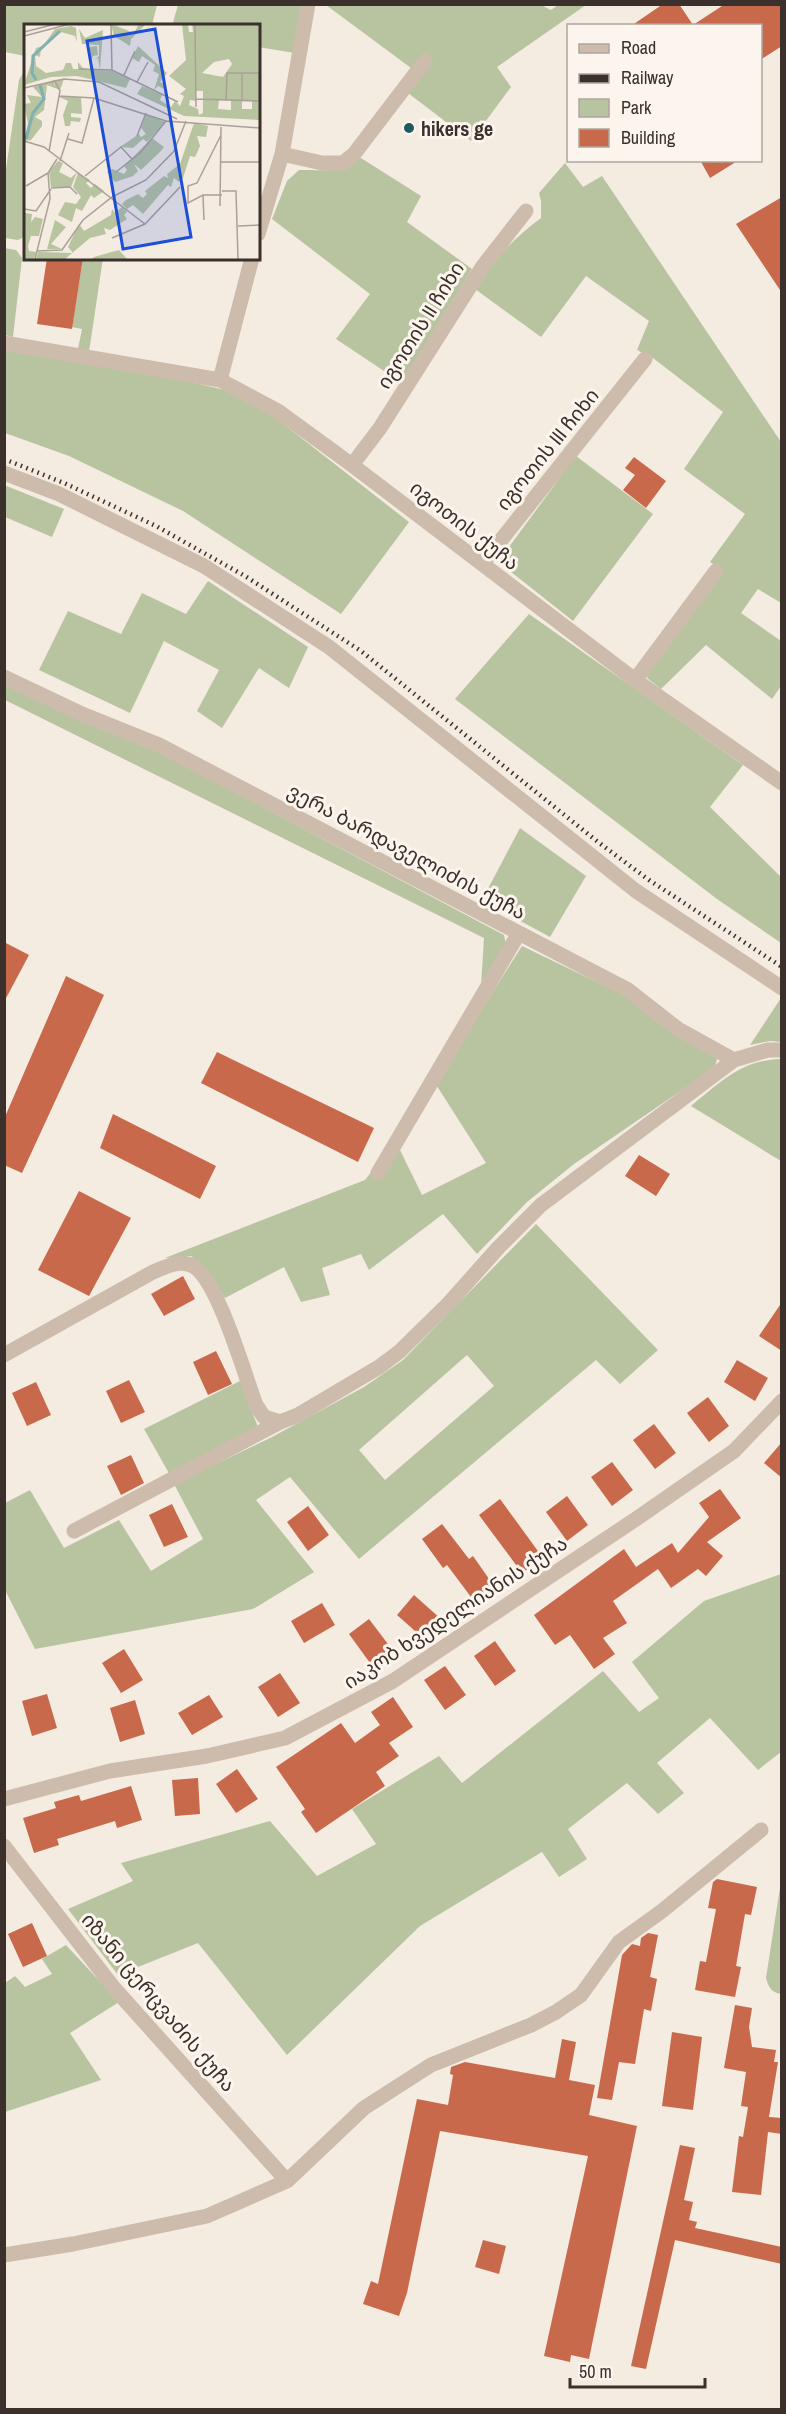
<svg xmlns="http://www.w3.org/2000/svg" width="786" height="2414" viewBox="0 0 786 2414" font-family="'Archivo Narrow','Noto Sans Georgian',sans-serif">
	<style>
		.green { fill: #b8c4a0; fill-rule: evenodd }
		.building { fill: #c8694b }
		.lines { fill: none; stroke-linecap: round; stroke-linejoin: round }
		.minor { stroke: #cdbbac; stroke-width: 15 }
		.rail { stroke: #3b302b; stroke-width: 4.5; stroke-dasharray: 1.5 4.5; stroke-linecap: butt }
		.poi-dot { fill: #1f5a5e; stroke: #fbf5ee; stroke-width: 2 }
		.labels { text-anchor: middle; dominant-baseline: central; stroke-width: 6; stroke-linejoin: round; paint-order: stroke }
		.poi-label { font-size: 20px; font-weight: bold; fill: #3b302b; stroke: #fbf5ee; text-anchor: start }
		.street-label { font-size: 20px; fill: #3b302b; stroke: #fbf5ee }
		.inset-river { fill: none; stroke: #7fb0b2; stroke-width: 3 }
		.inset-road { fill: none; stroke: #aaa098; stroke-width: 1.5 }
		.view { fill: #1d4ed8; fill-opacity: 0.15; stroke: #1d4ed8; stroke-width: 3 }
		.inset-edge { fill: none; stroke: #3b302b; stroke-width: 3 }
	</style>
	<rect width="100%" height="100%" fill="#f4ebe1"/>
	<path class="green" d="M539 4 551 10 558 5H586L497 67 511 87 471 141 408 93 411 68 326 5Z
		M4 5 5 4 157 5 152 25 26 26 25 56 5 52Z
		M178 5H301L295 53 258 47V26H172Z
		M25 70 26 236 18 240 5 238V176L19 80Z
		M361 158 421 196 407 222 472 269 402 383 336 339 370 294 272 219 287 181 299 170C325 169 338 175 361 158Z
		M565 163 583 187 602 176 781 442V603L758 589 741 613 781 641V686L772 699 706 645 661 689 647 678 648 669 721 569 710 562 745 514 684 469 723 412 653 358 637 350 649 321 586 276 541 337 475 289C492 261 514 238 541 218V201L539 193Z
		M4 248 16 250 22 258 13 337 5 335Z
		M83 258H103L89 352 78 349 82 329 72 327Z
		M5 349 190 382 225 390 272 415 409 522 341 614 183 511 69 456 5 433Z
		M576 456 653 514 573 621 505 567 503 555Z
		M4 485 64 509 52 537 5 517Z
		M208 581 308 647 289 688 259 668 222 728 197 711 219 670 164 641 130 713 39 670 68 611 121 634 142 593 186 614Z
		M529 614 743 765 710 807 781 877V943L717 899 455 699Z
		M4 683 151 748 504 935 506 945 481 986 484 938 5 700Z
		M520 828 586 876 550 937 482 900Z
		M522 946 626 996 658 1023 713 1054 717 1060 714 1068 574 1164 527 1202 477 1254 443 1214 369 1270 361 1254 322 1268 330 1295 301 1302 284 1267 225 1298 204 1267 191 1256 165 1258 365 1180 372 1171 399 1148 422 1195 486 1163 435 1083Z
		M781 998V1042L770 1041 750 1045Z
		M781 1059V1161L691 1106C721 1082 741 1060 781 1059Z
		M536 1224 658 1350 620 1384 596 1360 359 1559 290 1477 256 1500 314 1572 253 1609 35 1649 5 1590V1503L30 1490 64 1548 119 1520 151 1571 203 1539 174 1484 272 1437 364 1387 403 1360ZM467 1355 494 1386 385 1480 359 1450Z
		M240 1381 258 1427 170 1475 144 1429Z
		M781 1574V1752L758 1770 710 1718 657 1763 684 1793 658 1814 627 1783 568 1829 587 1859 559 1877 542 1852 420 1926 287 2055 198 1943 118 1975 68 1909 133 1881 121 1863 270 1821 317 1876 376 1844 352 1809 439 1756 462 1783 603 1671 639 1712 659 1698 632 1662 704 1601Z
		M781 1881H782L781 1994C771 1992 769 1988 766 1978Z
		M66 1945 119 2002 70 2033 101 2080 5 2112V1983L15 1976 25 1987 52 1974 42 1959Z"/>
	<path class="building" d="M663 4H679L693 25 725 4H782V46L760 60V26H631Z
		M700 160H739L710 178Z
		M782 197V293L736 224Z
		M47 258H83L72 329 37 324Z
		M634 457 666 481 646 508 623 490 635 475 625 468Z
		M4 942 29 955 4 1002Z
		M66 976 104 995 22 1173 4 1165V1119Z
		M217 1052 374 1128 358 1162 201 1083Z
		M113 1114 216 1166 200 1199 100 1148Z
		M639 1155 670 1174 656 1196 625 1176Z
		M79 1191 131 1218 89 1296 38 1270Z
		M183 1276 195 1299 164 1316 151 1294Z
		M782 1302V1351L759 1336Z
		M216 1351 232 1384 208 1395 193 1362Z
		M737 1360 768 1378 755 1401 724 1382Z
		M129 1380 145 1412 121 1423 106 1391Z
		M36 1382 51 1415 27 1426 12 1393Z
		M708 1397 729 1426 709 1442 687 1413Z
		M654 1424 676 1453 655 1469 633 1440Z
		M782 1442V1478L764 1463Z
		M131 1455 144 1483 121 1495 107 1466Z
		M612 1462 633 1490 612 1506 591 1477Z
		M720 1489 741 1518 707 1542 723 1556 706 1576 698 1569 671 1588 658 1569 613 1601 627 1623 603 1638 615 1654 594 1669 570 1635 555 1645 534 1615 624 1549 636 1567 672 1543 678 1553 709 1517 699 1503Z
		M567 1496 588 1525 567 1541 546 1512Z
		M500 1499 543 1558 522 1573 479 1515Z
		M172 1504 188 1537 164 1547 149 1515Z
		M308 1506 329 1535 308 1551 287 1522Z
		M442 1524 469 1559 473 1556 494 1586 474 1601 447 1565 443 1568 422 1539Z
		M414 1595 441 1619 424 1639 397 1615Z
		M322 1603 335 1625 304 1643 291 1621Z
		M369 1619 391 1648 370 1663 349 1634Z
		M495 1641 516 1671 495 1686 474 1656Z
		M124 1649 143 1680 121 1693 102 1663Z
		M445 1666 466 1695 445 1710 424 1680Z
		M280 1673 300 1703 278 1717 258 1687Z
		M47 1694 57 1728 32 1736 22 1701Z
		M209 1695 223 1717 192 1735 178 1713Z
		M393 1697 413 1727 389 1743 399 1756 376 1772 385 1786 316 1833 301 1812 305 1809 276 1767 341 1723 355 1743 380 1725 371 1712Z
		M135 1700 145 1734 120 1742 110 1708Z
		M237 1769 258 1799 236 1813 216 1784Z
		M198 1778 200 1814 175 1816 172 1780Z
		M131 1786 142 1820 117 1828 115 1821 57 1839 59 1845 34 1853 23 1818 56 1808 54 1802 79 1795 81 1801Z
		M717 1879 757 1887 751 1915 745 1914 736 1966 741 1967 735 1997 695 1990 700 1961 706 1962 716 1909 708 1908 713 1882Z
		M32 1923 47 1956 23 1967 8 1934Z
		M648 1933 658 1935 650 1977 657 1979 651 2011 644 2009 635 2064 619 2062 612 2100 597 2098 622 1955 632 1944 640 1946 641 1938Z
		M735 2005 752 2008 749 2027 752 2047 776 2050 774 2062H778L769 2117 782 2118V2134L768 2132 761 2195 732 2192 739 2136 743 2137 748 2107 741 2106 746 2072 724 2068Z
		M672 2032 702 2037 693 2110 662 2106Z
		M562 2039 576 2042 569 2080 595 2085 589 2115 637 2126 589 2359 571 2355 570 2362 544 2356 588 2156 440 2131 407 2293 399 2316 363 2304 371 2281 378 2284 417 2099 448 2105 453 2075 450 2074 451 2067 465 2062 555 2078Z
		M680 2145 695 2148 684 2200 693 2202 689 2220 697 2222 695 2228 782 2247V2264L675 2240 646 2369 631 2366Z
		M483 2240 506 2246 499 2274 475 2267Z"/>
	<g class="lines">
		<path class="minor" d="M282 154 322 163H343L354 154 425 61
			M258 234 282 154 308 4
			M4 343 220 380 278 411 352 465 635 680 782 783
			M220 380 252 258
			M352 465 380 428 483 266 526 211
			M4 473 59 494 204 566 329 647 636 891 782 988
			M482 564 645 359
			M4 677 82 714 159 745 628 990 678 1029 734 1060
			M635 680 716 571
			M378 1173 519 933
			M4 1355 153 1272C165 1267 180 1259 193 1266 218 1280 245 1376 256 1405L264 1417 280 1422
			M74 1531 280 1422 298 1415 379 1367 399 1352 449 1303 498 1248 541 1205 734 1060 768 1050H782
			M4 1799 110 1771 207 1756 285 1738 393 1681 636 1519 734 1451 782 1401
			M4 1846 114 1988 287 2181
			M4 2255 73 2244 207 2216 287 2181 364 2108 431 2065 531 2025 556 2012 581 1995 619 1942 662 1911 761 1830"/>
		<path class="rail" d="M4 459 64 483 156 526 245 576 361 651 598 842 649 880 782 967"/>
	</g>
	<circle class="poi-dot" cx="409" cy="128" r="6"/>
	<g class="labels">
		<g class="poi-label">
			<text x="421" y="128">hikers ge</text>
		</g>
		<g class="street-label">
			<text transform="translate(420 325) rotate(-58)">იგოთის II ჩიხი</text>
			<text transform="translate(547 449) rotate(-51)">იგოთის III ჩიხი</text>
			<text transform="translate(465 525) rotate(38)">იგოთის ქუჩა</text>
			<text transform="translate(407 851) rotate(28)">ვერა ბარდაველიძის ქუჩა</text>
			<text transform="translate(455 1612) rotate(-33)">იაკობ ხვედელიანის ქუჩა</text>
			<text transform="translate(159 2002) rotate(50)">იზანი ცერცვაძის ქუჩა</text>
		</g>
	</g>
	<g transform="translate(24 24)">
		<rect width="236" height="236" fill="#f4ebe1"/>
		<path d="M87 0 110 9 115 0H122L107 15 106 22 90 12ZM158 0H164L165 8H169L168 0H235V96L160 92 113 70 118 62 138 71 136 76 147 83 151 77 156 82 160 72 156 70 162 65 145 52 162 36ZM205 35 208 40 199 53 178 49 190 38ZM172 67H179V75L228 77V85H218V77H207V86L194 85 195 76H179V89L175 91 174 85 165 81 166 76 172 77ZM47 2 52 4 53 18 51 12 37 8 17 25 16 33 11 31 12 42 22 49 39 46 42 39H47L49 45H54V38L59 44 66 45V23L73 22 74 31 69 32 67 38 69 46 88 47 106 55 102 64 53 52 27 53 0 61 12 24 19 22 31 5ZM55 5 61 14 79 6 76 46 74 34 70 36 75 32V21L58 20ZM114 22 143 49 136 58 142 61 140 65 134 62 130 66 135 50 129 47 131 41 118 32 115 38 108 34ZM40 55 36 66 23 61 20 86 11 93 18 97V102L7 116 0 117 4 99 0 80 7 79 3 71 18 73 9 63 30 56 31 62V56ZM57 73 58 90 47 89V93L57 94 56 98 47 97 46 102H41L39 91 44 77 35 73ZM122 90 141 98 123 118 119 115 109 124 96 123 115 110 117 113 122 110 117 104ZM170 99 184 102 182 113 173 112 176 122 171 133 166 132 159 154 155 158 150 154 147 163 144 161 119 190 109 181 103 185 98 180 102 176 114 170 119 174 123 170 121 167 140 152 144 154 143 150 156 140ZM128 114 140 123 137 127 117 146 110 140 114 147 109 152 91 158 83 148 88 145 100 150 103 146 100 142ZM34 137 39 139 35 148 47 154 53 148 47 163H27L25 148ZM54 149 66 156 62 159 67 164 71 160 80 167 70 174 67 171 58 187 52 184 48 198 34 191 41 178 52 180 57 173 49 163ZM98 183 103 188 100 191 103 195 86 206 80 204 82 210 66 214 41 235H12L14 228 49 229 44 223 55 200 60 207 87 191 88 185 91 189ZM1 189 8 190 7 198 11 193 19 195 15 212H7L4 222 5 227 12 228 10 235H0ZM31 196 42 203 27 220 38 225H23ZM95 226 103 235H68L70 233Z" fill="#b8c4a0" fill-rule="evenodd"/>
		<path class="inset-river" d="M12 56 8 49 9 32 36 7M2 115 9 89 20 75 16 61"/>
		<path class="inset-road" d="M87 0 88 46M171 0 172 83M0 8 32 0M0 12 46 0M55 45 88 46 154 78M100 51 111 27M113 58 124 38M0 64 40 55 75 58 153 95M35 72 70 74 142 97 236 104M172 75 236 77M202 76 203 49H235V77M218 76V49M197 111 173 159 164 162V179L179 171H198M113 112 122 89M44 115 58 119 70 74M0 117 20 123 121 200M25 127 36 67 30 56M36 137 45 109M197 138H236M92 148 116 129 142 97M61 152 97 123 108 135M2 162 24 149M27 164 46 163 53 170M198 167H212L214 235M179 171 180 196M196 182 197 103M0 185 12 187 27 165M214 202 236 201M88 214 121 200 156 163M13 227 38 226 59 196 88 173 122 156 150 127 162 97M11 235 26 175 24 149 33 135"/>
		<path class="view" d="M131 5 167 213 99 225 63 17Z"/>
		<rect width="236" height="236" class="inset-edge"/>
	</g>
	<rect width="786" height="2414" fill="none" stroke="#3b302b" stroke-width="12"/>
	<rect x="567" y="24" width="195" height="138" fill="#fbf5ee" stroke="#aea6a0" stroke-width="1.5"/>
	<rect x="579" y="44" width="30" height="9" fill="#cdbbac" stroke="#aea6a0" stroke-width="1.5"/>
	<text x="621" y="54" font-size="18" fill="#3b302b">Road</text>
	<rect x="579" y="74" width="30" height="9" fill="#3b302b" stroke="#aea6a0" stroke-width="1.5"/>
	<text x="621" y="84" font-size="18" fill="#3b302b">Railway</text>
	<rect x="579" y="99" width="30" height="18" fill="#b8c4a0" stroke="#aea6a0" stroke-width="1.5"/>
	<text x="621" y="114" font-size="18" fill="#3b302b">Park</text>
	<rect x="579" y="129" width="30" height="18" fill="#c8694b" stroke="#aea6a0" stroke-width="1.5"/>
	<text x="621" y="144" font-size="18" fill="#3b302b">Building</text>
	<path d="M570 2378v9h135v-9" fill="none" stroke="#3b302b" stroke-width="3"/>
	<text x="579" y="2378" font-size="18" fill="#3b302b" stroke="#fbf5ee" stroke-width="4.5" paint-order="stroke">50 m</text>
</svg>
